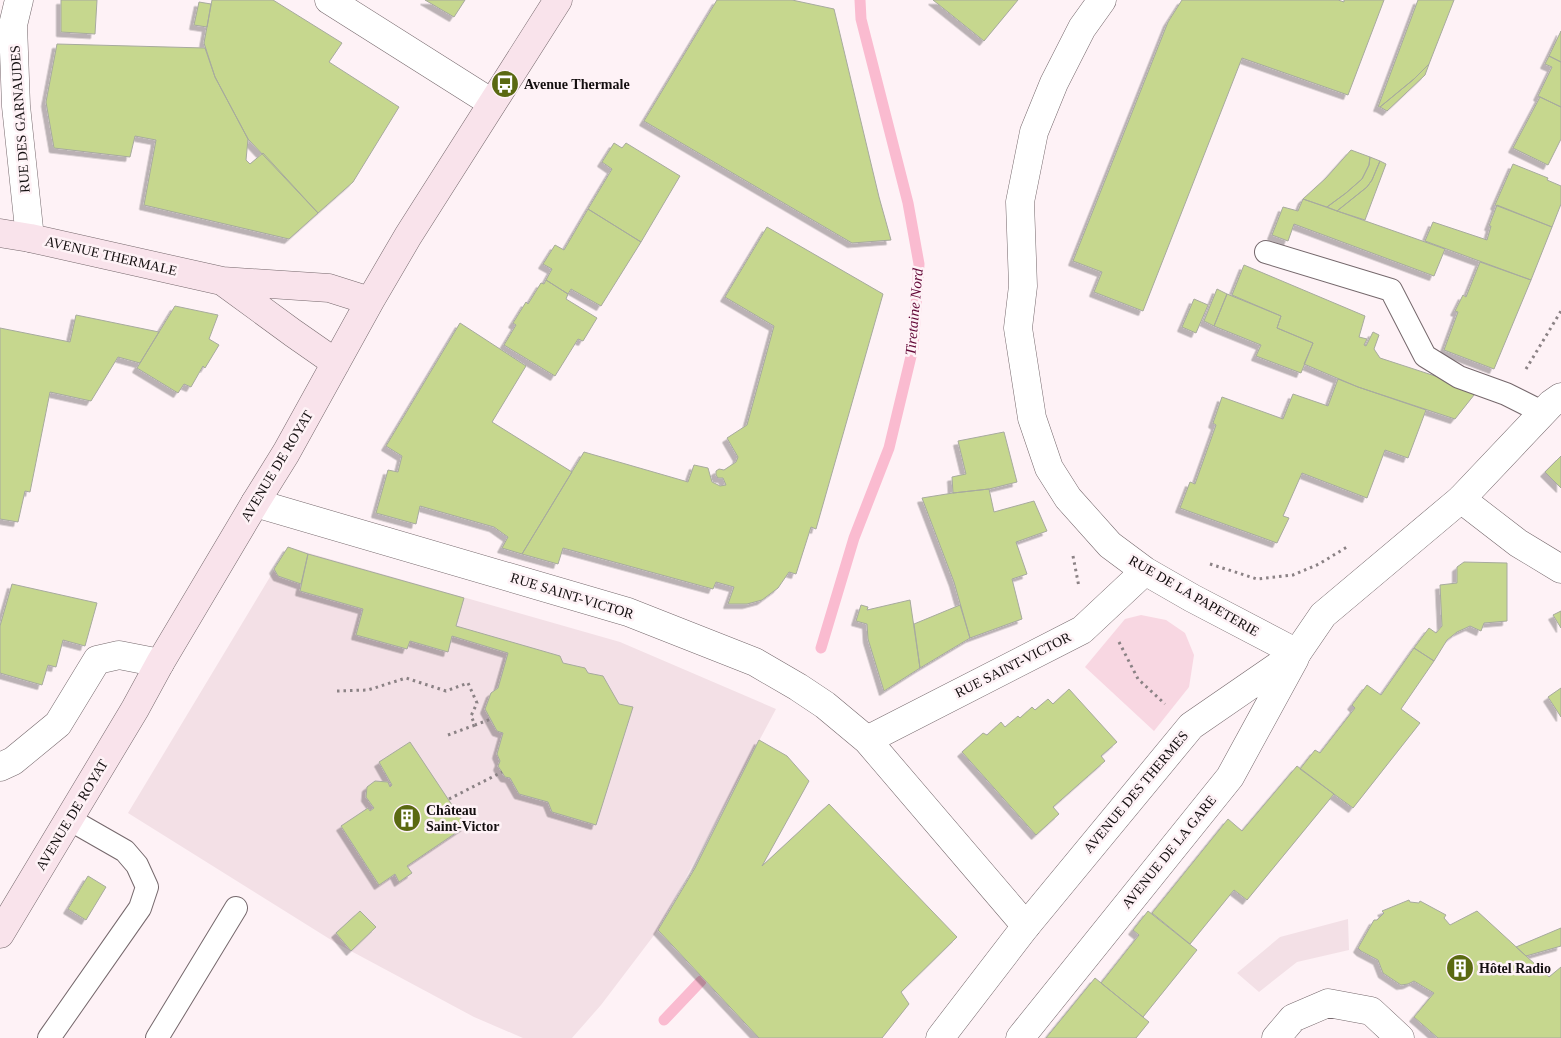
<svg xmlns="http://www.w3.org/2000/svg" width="1561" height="1038" viewBox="0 0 1561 1038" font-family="Georgia,serif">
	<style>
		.built { fill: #f3e0e6 }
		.green { fill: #f8d7e2 }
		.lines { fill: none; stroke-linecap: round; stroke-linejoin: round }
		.stream { stroke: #fabbd0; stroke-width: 11 }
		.building { fill: #c6d78e; stroke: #a7aa9e; filter: url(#shadow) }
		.service-casing { stroke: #75686c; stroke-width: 24 }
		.minor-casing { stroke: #75686c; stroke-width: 29 }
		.tertiary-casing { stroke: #75686c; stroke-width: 29 }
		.secondary-casing { stroke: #75686c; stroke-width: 29 }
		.path { stroke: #8b8285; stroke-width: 3; stroke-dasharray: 2.5 4; stroke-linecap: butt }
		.service { stroke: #fff; stroke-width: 22 }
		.minor { stroke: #fff; stroke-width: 28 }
		.tertiary { stroke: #fff; stroke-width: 28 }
		.secondary { stroke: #f9e3eb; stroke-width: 28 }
		.labels { text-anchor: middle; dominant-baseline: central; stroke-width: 5; stroke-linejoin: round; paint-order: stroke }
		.poi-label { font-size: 14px; font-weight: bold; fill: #130e0f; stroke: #fef2f6; text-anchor: start }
		.street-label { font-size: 14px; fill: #130e0f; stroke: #fef2f6 }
		.water-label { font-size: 15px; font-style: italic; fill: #610535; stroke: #fef2f6 }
	</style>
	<defs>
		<filter id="shadow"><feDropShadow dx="-4.5" dy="4.5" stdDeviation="0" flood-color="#0004"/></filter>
	</defs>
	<rect width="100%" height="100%" fill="#fef2f6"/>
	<path class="built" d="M288 547 620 642 776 709 658 930 601 1005 572 1038H523L474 1017 336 943 128 813Z
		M1348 919 1349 950 1297 962 1259 992 1237 973 1280 937Z"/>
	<path class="green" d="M1141 615 1166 620 1185 633 1194 655 1189 687 1154 731 1085 667 1125 619Z"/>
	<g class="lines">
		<path class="stream" d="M821 648 854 538 889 448 913 348 919 264 908 203 861 19 860 0
			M664 1020 701 981"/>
	</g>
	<path class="building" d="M61 0H97L95 34 61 32Z
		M212 0H273L342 43 329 62 399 107 353 182 318 213 248 139 215 77 204 43Z
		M425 0H465L454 17Z
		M717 0H792L834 9 879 197 891 240 852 243 644 121Z
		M933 0H1018L984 41Z
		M1182 0H1338L1344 2V0H1384L1348 95 1242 58 1143 311 1094 292 1102 272 1073 261 1168 22Z
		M1418 0H1454L1429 64 1414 79 1380 107H1378Z
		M199 2 211 4 207 27 194 25Z
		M1561 31V62L1549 56Z
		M57 44 205 48 215 77 248 139 246 160 250 164 263 153 318 213 289 239 144 205 156 140 135 136 130 157 54 148 46 102Z
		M1549 56 1561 62V107L1538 96 1552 67 1545 64Z
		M1429 64 1425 75 1387 111 1380 107 1414 79Z
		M1540 97 1561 107V139L1548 165 1513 148Z
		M614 143 622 148 626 143 680 176 641 242 588 209 612 169 602 162Z
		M1351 150 1370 157 1369 165 1362 179 1346 193 1327 207 1303 199 1326 178Z
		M1370 157 1380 161 1372 180 1367 187 1337 211 1327 207 1346 193 1362 179 1369 165Z
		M1380 161 1386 164 1365 220 1337 211 1367 187 1372 180Z
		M1513 164 1548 178 1547 180 1561 186V204L1552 227 1495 205Z
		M1303 199 1445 249 1434 276 1294 224 1288 241 1272 235 1283 207 1298 211Z
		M1497 205 1552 227 1531 280 1425 241 1433 222 1487 240 1491 226H1489Z
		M588 209 641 242 601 306 571 289 568 294 546 280 552 269 543 264 555 245 564 250Z
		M767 227 883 294 816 529 811 527 796 574 789 572 778 588 762 600 747 604H728L734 587 716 582 713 589 563 548 558 564 522 554 584 452 688 482 694 465 708 468 712 482 720 486 726 485 723 478H718L716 475V471L719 469 724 470 736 462 738 457 727 438 747 425 774 326 725 297Z
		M1480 262 1531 280 1494 369 1444 350 1458 312 1455 311 1463 295 1466 297Z
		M1244 265 1365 316 1359 337 1367 339 1364 345 1366 346 1373 332 1379 335 1374 349 1380 358 1478 390 1455 419 1358 387 1304 364 1313 343 1277 328 1281 316 1232 295Z
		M546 280 568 294 566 299 597 318 583 341 578 339 555 376 504 345 516 325 513 323 526 302 528 304 541 283 544 284Z
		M1217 289 1227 294 1214 326 1204 321Z
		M1227 294 1281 316 1277 328 1313 343 1301 373 1256 356 1261 345 1214 326Z
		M1194 299 1208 305 1196 333 1182 327Z
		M175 306 218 315 209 339 219 345 205 368 203 366 191 387 184 384 178 393 137 368Z
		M76 315 159 332 140 363 118 357 91 401 50 392 30 492 25 491 18 522 0 519V328L70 342Z
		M460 323 526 366 492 422 572 472 522 554 502 548 508 537 494 527 420 506 416 524 376 513 388 470 398 472 402 456 386 446Z
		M1338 379 1358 387 1426 410 1408 458 1385 450 1367 498 1302 473 1283 516 1289 518 1277 543 1180 508 1190 482 1195 484 1216 425 1213 423 1222 397 1283 419 1293 394 1328 406Z
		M1004 432 1017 482 989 489 953 493 952 477 966 474 958 441Z
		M1561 456V488L1545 472Z
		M989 489 994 512 1034 501 1047 531 1016 542 1027 574 1012 579 1022 619 970 638 954 582 922 498 953 493Z
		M288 547 308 554 301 584 278 576 274 569Z
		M308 554 464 598 456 626 560 656 563 663 585 668 588 673 603 676 619 704 633 707 596 825 552 812 548 802 519 794 510 778 505 777 498 766 500 761 497 754 503 733 497 731 485 709 491 693 498 688 508 653 452 636 448 652 410 641 407 649 356 635 363 609 300 591Z
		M1464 562 1507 563V621L1484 623 1481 631 1470 626 1457 632 1447 640 1434 661 1414 648 1429 628 1436 633 1442 626 1440 585 1457 583V567Z
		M12 584 97 603 85 646 63 640 56 667 48 665 42 685 0 673V626Z
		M910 600 920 668 884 691 868 639 867 624 856 621 861 605 868 607 867 610Z
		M960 605 970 638 920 668 914 624Z
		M1561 611V628L1553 615Z
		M1414 648 1434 661 1401 709 1420 723 1353 808 1300 769 1315 750 1320 753 1355 708 1352 705 1367 685 1381 695Z
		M1561 688V717L1548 697Z
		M1069 689 1117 742 1101 756 1105 761 1053 807 1059 814 1036 835 962 752 983 733 987 735 1001 722 1005 727 1018 716 1020 718 1032 707 1035 710 1048 699 1053 704Z
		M759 740 787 756 809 781 762 866 829 804 957 937 901 992 909 1004 882 1038H759L658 930 695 868Z
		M410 742 466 826 407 866 412 873 399 882 395 874 379 885 341 826 368 808 370 811 374 808 366 797 367 787 375 781 388 782 390 787 392 785 379 762Z
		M1297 766 1334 794 1247 900 1234 890 1190 944 1152 913 1228 819 1242 831Z
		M88 876 106 887 86 920 68 909Z
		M1409 900 1410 902 1419 903 1420 901 1446 915 1444 918 1450 925 1477 911 1549 977 1561 967V1038H1438L1414 1017 1434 993 1414 981 1408 984 1401 985 1383 973 1378 960 1361 951 1358 948 1374 920H1377L1384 913 1382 911Z
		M360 911 376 927 351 951 336 933Z
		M1148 911 1197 950 1143 1017 1101 983 1139 935 1133 930Z
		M1561 928V946L1526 956 1516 947Z
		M1095 978 1149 1022 1136 1038H1046Z"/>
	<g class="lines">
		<g class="service-casing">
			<path id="service" d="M1266 252 1391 290 1425 356 1459 377 1506 394 1544 413
				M49 1038 140 908 147 887 137 865 125 851 69 819
				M157 1038 236 908"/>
		</g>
		<g class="minor-casing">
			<path id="minor" d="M19 0 13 25 16 106 30 238
				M329 0 492 103
				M1102 0 1082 28 1054 83 1034 132 1020 202 1023 286 1018 328 1032 418 1049 468 1068 498 1110 545 1145 571 1192 598 1297 653
				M1461 499 1518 543 1561 569
				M255 503 628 612 755 662 798 687 825 705 867 740 1026 926
				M867 740 1082 630 1145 571
				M0 767 13 761 58 724 97 660 119 655 160 663
				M1276 1038 1293 1018 1328 1003 1371 1011 1400 1038"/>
		</g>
		<g class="tertiary-casing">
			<path id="tertiary" d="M940 1038 1026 926 1191 726 1297 653 1323 615 1461 499 1551 404 1561 397
				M1020 1038 1230 777 1295 658"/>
		</g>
		<g class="secondary-casing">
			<path id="secondary" d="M0 233 30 238 222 281 329 288 370 301
				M222 281 293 333 336 363
				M0 934 135 709 160 663 255 503 286 453 370 301 408 236 558 0"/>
		</g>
		<path class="path" d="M1526 369 1561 311
			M1073 556 1079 587
			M1210 564 1257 579 1293 575 1319 564 1347 547
			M1119 642 1138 679 1165 704
			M337 691 368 690 406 678 446 691 468 683 477 703 471 716 475 725 491 719
			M448 735 475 725
			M449 799 502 772"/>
		<use href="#service" class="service"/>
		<use href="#minor" class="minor"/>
		<use href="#tertiary" class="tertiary"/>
		<use href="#secondary" class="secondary"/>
	</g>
	<defs>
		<g id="bus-disc" transform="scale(1.4375)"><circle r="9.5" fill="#5a6911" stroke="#fef2f6"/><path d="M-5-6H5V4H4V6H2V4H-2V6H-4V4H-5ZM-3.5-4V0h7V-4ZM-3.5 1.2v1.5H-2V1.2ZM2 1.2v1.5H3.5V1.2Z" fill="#fff"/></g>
		<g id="building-disc" transform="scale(1.4375)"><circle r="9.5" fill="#5a6911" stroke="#fef2f6"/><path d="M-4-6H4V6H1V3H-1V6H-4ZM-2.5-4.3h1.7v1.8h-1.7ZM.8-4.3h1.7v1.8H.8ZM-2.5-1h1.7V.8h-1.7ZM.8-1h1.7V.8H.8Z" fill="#fff"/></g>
	</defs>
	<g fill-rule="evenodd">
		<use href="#bus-disc" x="505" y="84"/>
		<use href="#building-disc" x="407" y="818"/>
		<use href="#building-disc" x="1460" y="968"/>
	</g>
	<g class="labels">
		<g class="poi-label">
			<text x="524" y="84">Avenue Thermale</text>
			<text x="426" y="810">Château<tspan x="426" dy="16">Saint-Victor</tspan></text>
			<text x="1479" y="968">Hôtel Radio</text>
		</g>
		<g class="street-label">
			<text transform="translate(20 119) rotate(-94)">RUE DES GARNAUDES</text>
			<text transform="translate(111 256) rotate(13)">AVENUE THERMALE</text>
			<text transform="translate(277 466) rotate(-59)">AVENUE DE ROYAT</text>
			<text transform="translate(572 596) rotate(17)">RUE SAINT-VICTOR</text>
			<text transform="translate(1194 596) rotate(30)">RUE DE LA PAPETERIE</text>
			<text transform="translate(1013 665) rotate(-27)">RUE SAINT-VICTOR</text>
			<text transform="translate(1136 792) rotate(-50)">AVENUE DES THERMES</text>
			<text transform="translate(72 815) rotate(-59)">AVENUE DE ROYAT</text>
			<text transform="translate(1169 852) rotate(-51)">AVENUE DE LA GARE</text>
		</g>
		<g class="water-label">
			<text transform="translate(914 312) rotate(-85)">Tiretaine Nord</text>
		</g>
	</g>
</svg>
